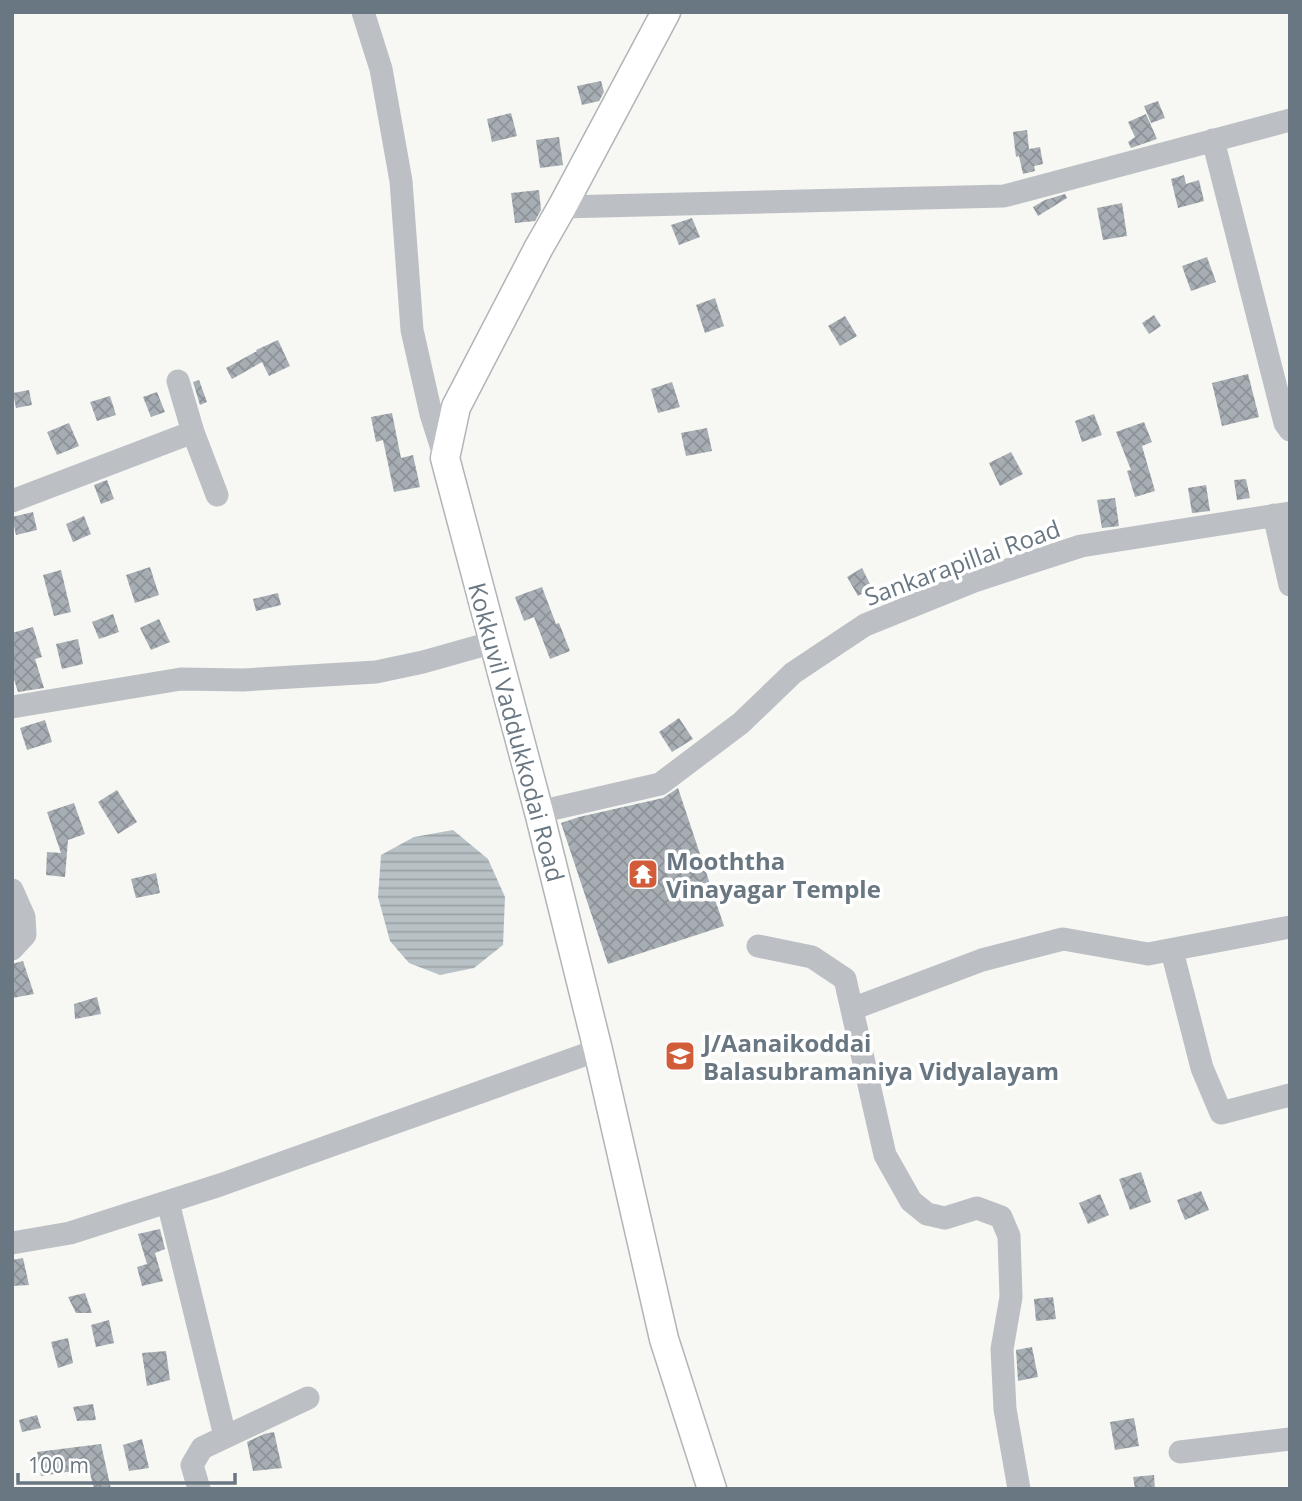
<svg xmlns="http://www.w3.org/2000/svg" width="1302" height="1501" viewBox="0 0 1302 1501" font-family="'Open Sans',sans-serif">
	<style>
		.water { fill: url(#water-rules) }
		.building { fill: url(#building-cross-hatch) }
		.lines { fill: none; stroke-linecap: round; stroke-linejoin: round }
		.major-casing { stroke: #b0b5b8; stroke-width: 31 }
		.minor { stroke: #bcc0c4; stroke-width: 23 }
		.major { stroke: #fff; stroke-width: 28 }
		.labels { text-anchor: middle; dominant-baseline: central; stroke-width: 7; stroke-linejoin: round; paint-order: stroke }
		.street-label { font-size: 24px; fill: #697782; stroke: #fff }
		.poi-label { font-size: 24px; font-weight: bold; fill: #697782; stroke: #fff; text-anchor: start }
	</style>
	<defs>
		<pattern id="water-rules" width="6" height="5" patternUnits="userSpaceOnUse" patternTransform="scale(1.75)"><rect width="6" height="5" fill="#b8c2c6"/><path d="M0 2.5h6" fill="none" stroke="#9aa2a6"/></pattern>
		<pattern id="building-cross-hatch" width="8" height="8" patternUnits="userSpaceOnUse" patternTransform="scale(1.75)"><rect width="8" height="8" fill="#a7aeb3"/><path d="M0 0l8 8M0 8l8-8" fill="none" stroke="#8c9297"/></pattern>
	</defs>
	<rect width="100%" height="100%" fill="#f7f7f4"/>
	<path class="water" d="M453 830 488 859 505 897 503 945 474 968 440 975 409 963 390 941 378 897 381 855 414 837Z"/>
	<path class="building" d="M601 81 604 92 599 101 582 105 577 86Z
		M1158 101 1165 118 1151 123 1144 106Z
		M511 113 517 136 492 142 487 119Z
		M1146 114 1157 139 1131 148 1128 142 1135 137 1128 122Z
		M1027 130 1029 149 1040 147 1043 164 1034 166 1035 171 1023 174 1019 156 1016 157 1013 132Z
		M559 137 563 165 540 168 536 140Z
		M1184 175 1186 184 1199 180 1204 201 1178 208 1171 179Z
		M539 190 541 210 535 221 515 223 511 193Z
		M1065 194 1067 198 1038 216 1033 207 1045 200Z
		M1122 203 1127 236 1103 240 1097 208Z
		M692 218 700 237 679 245 671 225Z
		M1207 257 1216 282 1191 291 1182 266Z
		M715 298 724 326 705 333 696 305Z
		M1154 315 1161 326 1149 334 1142 323Z
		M845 316 857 336 840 346 828 326Z
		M278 340 290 366 269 376 262 362 232 379 226 368 257 351 256 350Z
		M1248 374 1259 417 1222 426 1212 383Z
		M199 380 207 402 200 405 193 382Z
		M672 382 680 407 658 413 651 389Z
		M29 390 32 405 16 408 13 393Z
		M157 392 165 412 151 417 143 397Z
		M110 396 116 415 97 421 90 402Z
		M392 413 401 458 413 455 420 487 394 492 383 440 376 442 371 417Z
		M1094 414 1102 435 1082 442 1075 421Z
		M1144 422 1152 442 1142 446 1155 491 1135 497 1127 471 1131 470 1116 432Z
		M69 423 79 446 57 455 47 432Z
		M707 428 712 451 686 456 681 433Z
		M1011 452 1023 474 1000 486 989 463Z
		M1246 479 1250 498 1237 500 1234 480Z
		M107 480 114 499 101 504 94 485Z
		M1206 485 1210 511 1192 513 1188 488Z
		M1115 498 1119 526 1102 528 1097 500Z
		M33 512 37 530 16 535 12 517Z
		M84 516 91 534 73 542 66 524Z
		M150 567 159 595 135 603 126 575Z
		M862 568 872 588 858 596 847 577Z
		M61 570 71 612 54 616 43 575Z
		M542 587 556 624 559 623 570 651 550 659 534 617 524 621 515 597Z
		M278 593 281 605 256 611 253 599Z
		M113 614 119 632 99 639 92 622Z
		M159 619 170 642 151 650 140 628Z
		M33 627 42 657 35 659 44 688 18 692 12 673V633Z
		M78 639 83 664 62 669 56 644Z
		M679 718 693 739 672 752 659 732Z
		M45 720 52 742 27 750 20 728Z
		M678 788 724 926 608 964 561 823 579 817 663 798Z
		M117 790 137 822 118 834 98 802Z
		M74 803 85 834 68 840 65 877 46 875 47 852 61 853 47 812Z
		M156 873 160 893 136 898 131 879Z
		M23 961 34 994 12 998V964Z
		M97 997 101 1014 75 1019 74 1004Z
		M1141 1172 1151 1202 1130 1210 1119 1179Z
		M1201 1191 1209 1210 1185 1220 1177 1200Z
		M1100 1194 1109 1215 1088 1224 1079 1203Z
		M160 1229 165 1249 155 1253 163 1281 142 1286 137 1267 147 1264 138 1234Z
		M23 1258 29 1285 12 1286V1260Z
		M85 1293 92 1313H76L68 1297Z
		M1053 1297 1056 1319 1036 1321 1034 1299Z
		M109 1320 114 1343 96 1347 91 1325Z
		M68 1338 73 1363 58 1368 51 1342Z
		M1032 1347 1038 1377 1018 1381 1016 1350Z
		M166 1351 170 1380 147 1386 142 1353Z
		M93 1404 96 1420 77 1421 73 1407Z
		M37 1415 41 1428 22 1432 19 1420Z
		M1134 1418 1139 1446 1115 1450 1110 1422Z
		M274 1432 282 1468 253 1471 247 1442 264 1434Z
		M142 1439 149 1468 129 1471 123 1445Z
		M101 1444 111 1489H94L90 1473 86 1474 85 1469 41 1476 37 1452Z
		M1154 1475 1155 1489H1135L1133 1477Z"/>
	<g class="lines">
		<g class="major-casing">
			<path id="major" d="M666 12 562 207 538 249 456 407 445 458 539 812 598 1050 664 1339 712 1489"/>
		</g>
		<path class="minor" d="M363 12 381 69 401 181 412 330 431 414 445 458
			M1213 140 1285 423 1290 430
			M562 207 1004 196 1290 120
			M178 381 193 432 217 495
			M12 501 193 432
			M1274 515 1290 585
			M12 707 181 679 243 680 376 672 423 662 494 642
			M539 812 660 784 741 723 793 673 865 625 974 581 1081 546 1290 513
			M12 890 24 917 25 935 12 949
			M758 946 812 957 845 979 885 1155 911 1201 927 1214 945 1218 977 1208 1001 1217 1009 1236 1011 1297 1002 1349 1005 1409 1019 1489
			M1172 951 1202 1068 1221 1113 1290 1095
			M852 1009 982 960 1063 939 1148 954 1290 927
			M168 1202 225 1436
			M12 1243 70 1233 220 1185 598 1050
			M1180 1452 1290 1439
			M199 1489 192 1465 202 1448 308 1398"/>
		<use href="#major" class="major"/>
	</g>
	<defs>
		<g id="temple-square" transform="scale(1.575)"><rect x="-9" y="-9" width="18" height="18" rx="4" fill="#d25c39" stroke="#fff"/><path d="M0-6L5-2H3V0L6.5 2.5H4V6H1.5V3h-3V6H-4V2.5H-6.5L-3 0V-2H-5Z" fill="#fff"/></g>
		<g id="school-square" transform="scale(1.575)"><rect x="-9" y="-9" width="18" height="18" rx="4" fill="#d25c39" stroke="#fff"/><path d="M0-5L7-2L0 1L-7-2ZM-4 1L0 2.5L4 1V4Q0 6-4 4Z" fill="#fff"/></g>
	</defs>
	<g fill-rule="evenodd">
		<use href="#temple-square" x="643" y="874"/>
		<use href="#school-square" x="680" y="1056"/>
	</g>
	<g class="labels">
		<g class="street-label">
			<text transform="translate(962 562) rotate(-20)">Sankarapillai Road</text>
			<text transform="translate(517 732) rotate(75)">Kokkuvil Vaddukkodai Road</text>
		</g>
		<g class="poi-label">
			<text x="666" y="860">Mooththa<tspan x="666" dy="28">Vinayagar Temple</tspan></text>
			<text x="703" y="1042">J/Aanaikoddai<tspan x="703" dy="28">Balasubramaniya Vidyalayam</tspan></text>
		</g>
	</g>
	<rect width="1302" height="1501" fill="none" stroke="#697782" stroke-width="28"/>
	<path d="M18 1473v10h217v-10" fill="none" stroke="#697782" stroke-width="3.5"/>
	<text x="28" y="1473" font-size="21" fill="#697782" stroke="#ffffff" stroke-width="5" paint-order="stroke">100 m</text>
</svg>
